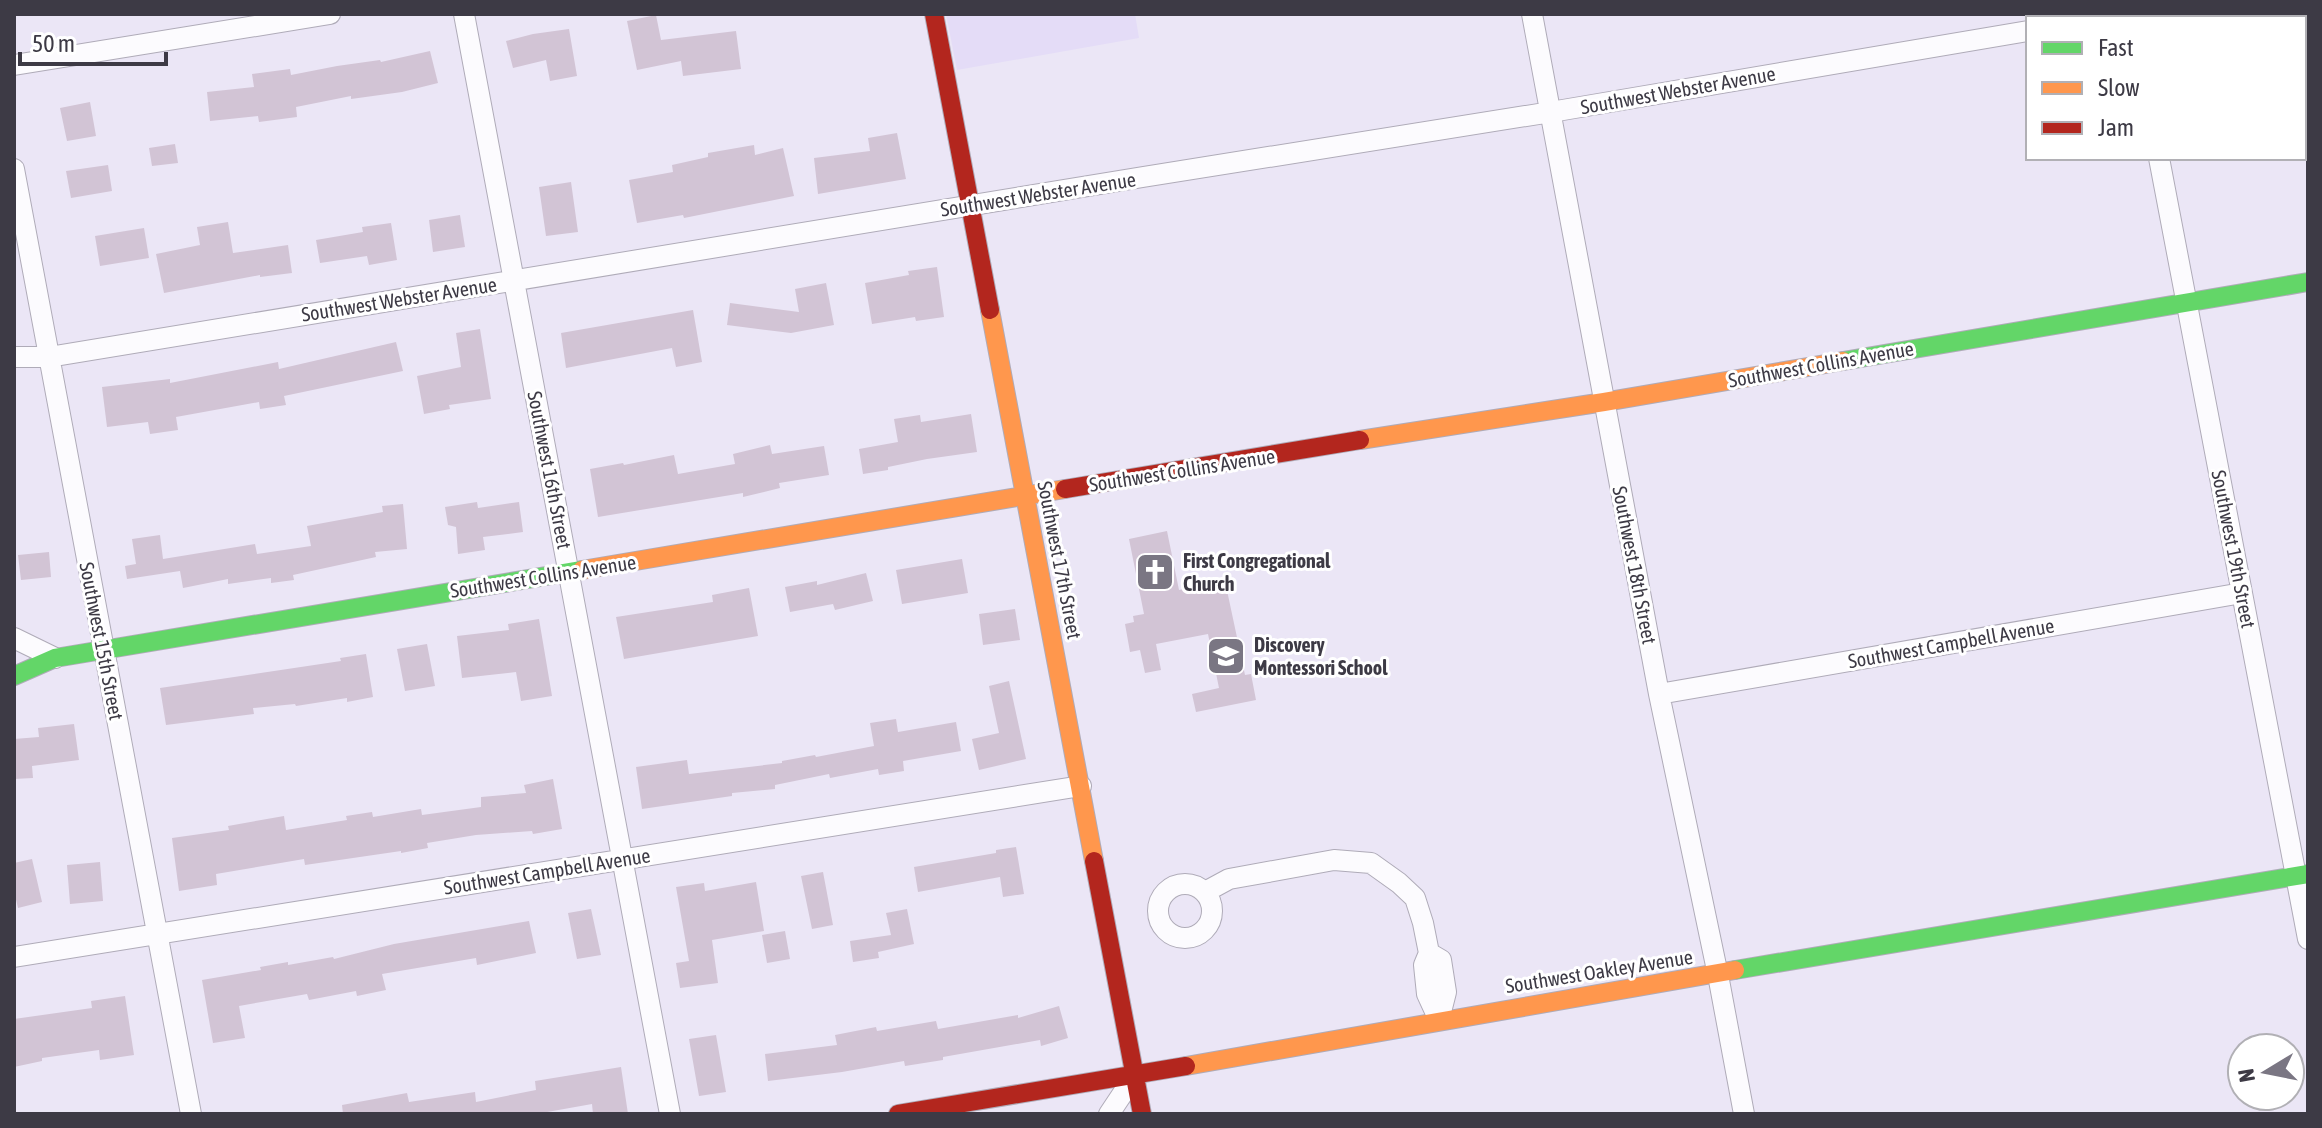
<svg xmlns="http://www.w3.org/2000/svg" width="2322" height="1128" viewBox="0 0 2322 1128" font-family="'Asap Condensed',sans-serif">
	<style>
		.built { fill: #e4dcf7 }
		.building { fill: #d2c4d5 }
		.lines { fill: none; stroke-linecap: round; stroke-linejoin: round }
		.street-casing { stroke: #afabb8; stroke-width: 22 }
		.fast-casing { stroke: #afabb8; stroke-width: 20 }
		.slow-casing { stroke: #afabb8; stroke-width: 20 }
		.jam-casing { stroke: #afabb8; stroke-width: 20 }
		.street { stroke: #fcfbfe; stroke-width: 20 }
		.fast { stroke: #63d668; stroke-width: 18 }
		.slow { stroke: #ff974d; stroke-width: 18 }
		.jam { stroke: #b3261e; stroke-width: 18 }
		.labels { text-anchor: middle; dominant-baseline: central; stroke-width: 6; stroke-linejoin: round; paint-order: stroke }
		.street-label { font-size: 20px; fill: #3d3a45; stroke: #fff }
		.poi-label { font-size: 20px; font-weight: bold; fill: #3d3a45; stroke: #fff; text-anchor: start }
	</style>
	<rect width="100%" height="100%" fill="#ebe6f6"/>
	<path class="built" d="M946 14H1135L1139 38 957 70Z"/>
	<path class="building" d="M656 15 661 40 736 31 741 69 683 76 681 61 637 70 627 21Z
		M569 29 577 76 550 81 546 60 513 68 506 41 533 34Z
		M430 51 438 83 402 92 351 99V96L296 107 297 117 259 122 258 116 210 121 207 92 254 87 252 74 290 69 291 75 337 66 380 60 381 62Z
		M90 102 96 136 67 141 60 108Z
		M897 133 906 179 818 194 814 158 870 151 868 138Z
		M175 144 178 163 152 166 149 148Z
		M754 145 755 155 783 148 794 196 684 218 683 215 637 223 629 180 673 172 672 165 708 157V153Z
		M108 165 112 191 71 198 66 171Z
		M571 182 578 232 546 236 539 187Z
		M460 215 465 247 433 252 429 220Z
		M228 222 233 253 288 245 292 273 260 277V275L164 293 156 254 200 245 197 227Z
		M391 223 397 260 369 265 367 256 320 263 316 240 363 232 362 227Z
		M144 228 149 258 100 266 95 236Z
		M937 267 944 317 916 321 915 317 872 324 865 283 909 275 908 271Z
		M826 283 834 325 791 333 727 325 730 303 799 312 795 289Z
		M693 310 702 362 676 367 672 348 566 368 561 333Z
		M480 329 491 399 449 405 450 409 424 414 417 376 461 367 456 333Z
		M396 342 403 371 284 396 286 405 260 409 259 402 176 417 178 430 150 434 148 422 107 427 102 387 170 379V383L278 362 279 369Z
		M971 414 977 452 927 459 888 467V470L863 474 859 449 898 442 894 419 920 415 921 422Z
		M770 445 772 454 824 446 829 475 779 483 780 488 743 497V493L598 517 590 469 623 463 624 465 674 455 678 474 735 464 733 454Z
		M477 502 478 508 519 502 523 532 483 537 485 550 458 554 456 527 448 525 445 507Z
		M403 504 407 549 375 552 376 557 293 575 294 580 271 583V578L228 584V579L183 588 180 571 127 579 125 566 136 564 132 539 160 535 163 559 255 544 257 554 311 546 307 526 383 512 382 506Z
		M1167 531 1179 590 1225 581 1245 675 1251 674 1256 700 1196 712 1192 694 1219 688 1208 634 1156 644 1161 670 1145 673 1140 650 1130 652 1125 624 1134 622 1133 616 1144 614 1129 539Z
		M49 552 51 577 21 580 18 555Z
		M962 559 968 593 902 604 896 570Z
		M866 573 873 601 835 610 833 604 790 612 785 587 817 581V585Z
		M749 588 758 636 624 659 616 617 713 602 712 595Z
		M1015 609 1020 640 983 645 979 614Z
		M539 619 552 696 521 701 516 672 462 678 457 636 509 630 508 624Z
		M427 644 435 686 405 691 397 649Z
		M366 654 373 697 347 702V698L296 706 295 704 253 708 254 714 166 725 160 688 341 661 340 658Z
		M1009 681 1026 759 979 770 972 739 999 733 989 686Z
		M896 719 898 732 956 722 961 751 903 761 904 771 879 775 878 769 830 778 829 774 775 785V789L732 793V796L642 809 636 767 687 760 689 774 782 763V761L815 755 816 757 874 746 870 723Z
		M74 724 79 760 32 766 33 778 14 779V739L39 737 38 728Z
		M553 779 562 829 533 834 532 831 476 835 427 843 428 848 401 853V851L305 865 304 859 216 874 217 885 179 891 172 838 229 830 228 826 284 816 286 830 347 820 346 816 372 812 373 817 421 809 422 815 481 807V797L526 793 524 785Z
		M1016 847 1024 894 1003 897 1000 877 918 892 914 867 996 853V850Z
		M32 859 42 902 18 908 14 891V863Z
		M100 862 103 901 70 904 67 865Z
		M823 872 833 925 812 929 801 876Z
		M756 882 764 931 712 940 718 983 680 988 676 963 689 961 676 887 704 883 705 891Z
		M591 909 601 955 577 959 568 913Z
		M907 909 914 944 878 952 879 958 853 962 850 941 891 935 886 913Z
		M529 921 536 953 477 965 476 958 382 974 386 990 357 996 356 991 309 1000 307 994 239 1006 245 1038 213 1043 202 980 261 970 260 967 288 962V965L333 957 334 959 394 944Z
		M785 931 790 959 767 963 762 935Z
		M125 996 134 1055 100 1060 99 1050 42 1058V1061L14 1067V1019L92 1008 91 1001Z
		M1059 1006 1068 1038 1041 1046 1040 1040 943 1057V1060L905 1066 904 1061 842 1072 768 1081 765 1054 837 1045 835 1035 876 1027 877 1031 936 1021 938 1029 1018 1015V1018Z
		M716 1035 726 1092 699 1096 689 1039Z
		M621 1067 628 1114H593L592 1104 536 1114H343L342 1105 407 1093 409 1102 475 1092 476 1102 536 1090 535 1081Z"/>
	<g class="lines">
		<g class="street-casing">
			<path id="street" d="M464 14 670 1114
				M1532 14 1659 694 1718 975 1744 1114
				M2111 18 2136 14
				M14 65 330 14
				M2159 158 2308 939
				M14 169 191 1114
				M14 357H49L1143 177 1551 112 2028 31
				M14 638 55 658
				M1659 694 2242 593
				M1158 911a27 27 0 1 1 54 0a27 27 0 1 1-54 0Z
				M1205 892 1229 879 1334 860 1371 863 1399 883 1415 898 1423 923 1429 953 1424 965 1427 994 1439 1020
				M1429 953 1441 960 1446 992 1439 1020
				M14 957 1081 786
				M1109 1114 1135 1075"/>
		</g>
		<g class="fast-casing">
			<path id="fast" d="M1843 361 2308 282
				M14 676 55 658 582 570
				M1735 970 2308 874"/>
		</g>
		<g class="slow-casing">
			<path id="slow" d="M990 310 1094 861
				M1360 440 1604 402 1843 361
				M582 570 1065 489
				M1186 1066 1735 970"/>
		</g>
		<g class="jam-casing">
			<path id="jam" d="M934 14 990 310
				M1065 489 1360 440
				M1094 861 1142 1114
				M898 1114 1186 1066"/>
		</g>
		<use href="#street" class="street"/>
		<use href="#fast" class="fast"/>
		<use href="#slow" class="slow"/>
		<use href="#jam" class="jam"/>
	</g>
	<defs>
		<g id="church-square" transform="scale(2)"><rect x="-9" y="-9" width="18" height="18" rx="4" fill="#7a7683" stroke="#fff"/><path d="M-1.2-6h2.4v3.5h3.3v2.4h-3.3V6h-2.4V-.1h-3.3v-2.4h3.3Z" fill="#fff"/></g>
		<g id="school-square" transform="scale(2)"><rect x="-9" y="-9" width="18" height="18" rx="4" fill="#7a7683" stroke="#fff"/><path d="M0-5L7-2L0 1L-7-2ZM-4 1L0 2.5L4 1V4Q0 6-4 4Z" fill="#fff"/></g>
	</defs>
	<g fill-rule="evenodd">
		<use href="#church-square" x="1155" y="572"/>
		<use href="#school-square" x="1226" y="656"/>
	</g>
	<g class="labels">
		<g class="street-label">
			<text transform="translate(1678 90) rotate(-10)">Southwest Webster Avenue</text>
			<text transform="translate(1038 194) rotate(-9)">Southwest Webster Avenue</text>
			<text transform="translate(399 299) rotate(-9)">Southwest Webster Avenue</text>
			<text transform="translate(1821 364) rotate(-10)">Southwest Collins Avenue</text>
			<text transform="translate(550 470) rotate(79)">Southwest 16th Street</text>
			<text transform="translate(1182 470) rotate(-9)">Southwest Collins Avenue</text>
			<text transform="translate(2234 549) rotate(79)">Southwest 19th Street</text>
			<text transform="translate(1060 560) rotate(79)">Southwest 17th Street</text>
			<text transform="translate(1635 565) rotate(79)">Southwest 18th Street</text>
			<text transform="translate(543 576) rotate(-9)">Southwest Collins Avenue</text>
			<text transform="translate(102 641) rotate(79)">Southwest 15th Street</text>
			<text transform="translate(1951 643) rotate(-10)">Southwest Campbell Avenue</text>
			<text transform="translate(547 871) rotate(-9)">Southwest Campbell Avenue</text>
			<text transform="translate(1599 971) rotate(-9)">Southwest Oakley Avenue</text>
		</g>
		<g class="poi-label">
			<text x="1183" y="560">First Congregational<tspan x="1183" dy="23">Church</tspan></text>
			<text x="1254" y="644">Discovery<tspan x="1254" dy="23">Montessori School</tspan></text>
		</g>
	</g>
	<rect width="2322" height="1128" fill="none" stroke="#3d3a45" stroke-width="32"/>
	<rect x="2026" y="16" width="280" height="144" fill="#ffffff" stroke="#b1b0b5" stroke-width="2"/>
	<rect x="2042" y="42" width="40" height="12" fill="#63d668" stroke="#b1b0b5" stroke-width="2"/>
	<text x="2098" y="56" font-size="24" fill="#3d3a45">Fast</text>
	<rect x="2042" y="82" width="40" height="12" fill="#ff974d" stroke="#b1b0b5" stroke-width="2"/>
	<text x="2098" y="96" font-size="24" fill="#3d3a45">Slow</text>
	<rect x="2042" y="122" width="40" height="12" fill="#b3261e" stroke="#b1b0b5" stroke-width="2"/>
	<text x="2098" y="136" font-size="24" fill="#3d3a45">Jam</text>
	<g transform="translate(2266 1072) rotate(260)"><circle r="38" fill="#ffffff" stroke="#b1b0b5" stroke-width="2"/>
	<path d="M0-6L14 30L0 20L-14 30Z" fill="#7a7683"/>
	<text y="-12" font-size="22" font-weight="bold" text-anchor="middle" fill="#3d3a45">N</text>
	</g>
	<path d="M20 52v12h146v-12" fill="none" stroke="#3d3a45" stroke-width="4"/>
	<text x="32" y="52" font-size="24" fill="#3d3a45" stroke="#ffffff" stroke-width="6" paint-order="stroke">50 m</text>
</svg>
